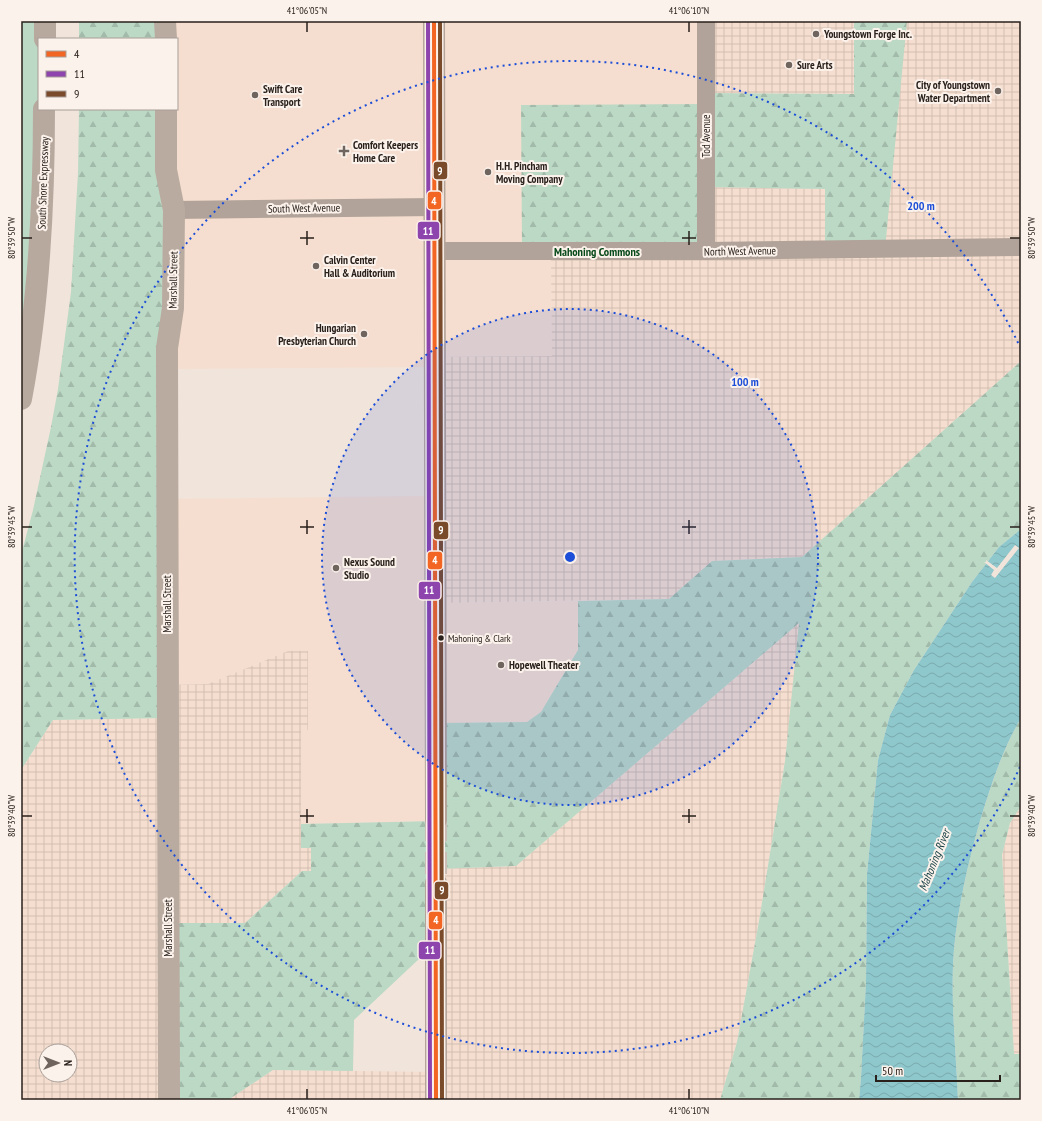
<svg xmlns="http://www.w3.org/2000/svg" width="1042" height="1121" viewBox="0 0 1042 1121" font-family="'PT Sans Narrow',sans-serif">
	<style>
		.built { fill: #f5decf }
		.industrial { fill: url(#industrial-grid); fill-rule: evenodd }
		.green { fill: #bcd9c5 }
		.forest { fill: url(#forest-firs) }
		.water { fill: url(#water-waves) }
		.pier { fill: #f1e4db }
		.lines { fill: none; stroke-linecap: round; stroke-linejoin: round }
		.primary-tunnel { stroke: #c9bdb5; stroke-width: 22; stroke-dasharray: 22 11; stroke-linecap: butt }
		.street { stroke: #b1a399; stroke-width: 18 }
		.secondary { stroke: #baaba0; stroke-width: 22 }
		.primary { stroke: #b4a499; stroke-width: 22 }
		.highway { stroke: #b8a99f; stroke-width: 22 }
		.bus-1-casing { stroke: #fcf2ec; stroke-width: 7 }
		.bus-2-casing { stroke: #fcf2ec; stroke-width: 7 }
		.bus-3-casing { stroke: #fcf2ec; stroke-width: 7 }
		.bus-1 { stroke: #f26522; stroke-width: 4 }
		.bus-2 { stroke: #8e44ad; stroke-width: 4 }
		.bus-3 { stroke: #7a4b2a; stroke-width: 4 }
		.ticks { fill: none; stroke: #29201b; stroke-width: 1.5 }
		.ring { fill: none; stroke: #1d4ed8; stroke-width: 2; stroke-dasharray: 2 4 }
		.poi-dot { fill: #6f655e; stroke: #fcf2ec; stroke-width: 1.5 }
		.bus-dot { fill: #29201b; stroke: #fcf2ec; stroke-width: 1.5 }
		.labels { text-anchor: middle; dominant-baseline: central; stroke-width: 4; stroke-linejoin: round; paint-order: stroke }
		.bus-label { font-size: 10px; fill: #29201b; stroke: #fcf2ec; text-anchor: start }
		.poi-label { font-size: 11px; font-weight: bold; fill: #29201b; stroke: #fcf2ec; text-anchor: start }
		.street-label { font-size: 11px; fill: #29201b; stroke: #fcf2ec }
		.neighbourhood-label { font-size: 12px; font-weight: bold; fill: #064919; stroke: #fcf2ec }
		.water-label { font-size: 12px; font-style: italic; fill: #153f43; stroke: #fcf2ec }
		.centre { fill: #1d4ed8; stroke: #fcf2ec; stroke-width: 2 }
		.ring-label { font-size: 12px; text-anchor: middle; font-weight: bold; fill: #1d4ed8; stroke: #fcf2ec; stroke-width: 4; stroke-linejoin: round; paint-order: stroke }
		.line-badge { stroke: #fcf2ec; stroke-width: 1.5 }
		.badge-label { font-size: 11px; text-anchor: middle; font-weight: bold; fill: #fff }
		.neatline { fill: none; stroke: #29201b; stroke-width: 1.5 }
		.ticks-label { font-size: 10px; text-anchor: middle; fill: #29201b }
	</style>
	<defs>
		<pattern id="industrial-grid" width="8" height="8" patternUnits="userSpaceOnUse"><rect width="8" height="8" fill="#f5decf"/><path d="M0 4h8M4 0v8" fill="none" stroke="#d2beb1"/></pattern>
		<pattern id="forest-firs" width="22" height="20" patternUnits="userSpaceOnUse"><rect width="22" height="20" fill="#bcd9c5"/><path d="M5 1l3.5 6h-7zM16 11l3.5 6h-7z" fill="#a2baa9"/></pattern>
		<pattern id="water-waves" width="16" height="10" patternUnits="userSpaceOnUse"><rect width="16" height="10" fill="#8ec7cc"/><path d="M0 5q4-4 8 0t8 0" fill="none" stroke="#7aabaf"/></pattern>
	</defs>
	<rect width="100%" height="100%" fill="#f1e4db"/>
	<path class="built" d="M165 21H706V104L551 251 552 356 436 357V367L167 369 177 109V39H166Z
		M436 496V603L578 601V650L541 712 527 722H472L436 821 301 824V730H308L288 651 208 684 167 685V499Z"/>
	<path class="industrial" d="M706 21H854V94L706 93Z
		M907 21H1021V361L802 557 712 561 669 599 436 603V357L552 356 551 251 706 187 826 189Z
		M800 622 785 761 759 921 737 1042 720 1100H228L273 1070 436 1072V869L516 866Z
		M288 651H308V730H301V848H311V871H302L245 923H168L169 1100H21V770L53 720 167 718V685L208 684ZM46 1051H70V1075H46Z
		M1021 806V1054L1014 1055 1002 855 1010 823Z"/>
	<path class="green" d="M21 21H45L39 39V109L21 399Z"/>
	<path class="forest" d="M79 21H165L166 39H79Z
		M854 21H907L885 249 825 250V189L706 187V251H522L521 105 706 104V93L854 94Z
		M79 109H166L167 718 53 720 21 770V555L33 510 51 427 58 389 71 292 78 173Z
		M1021 361V529L999 547 972 582 914 670 890 715 878 760 867 874 866 982 861 1078 859 1100H720L737 1042 759 921 785 761 799 623 516 866 436 869V943L354 1020 353 1071 273 1070 228 1100H169L168 923H245L302 871H311V848H301V824L436 821V723L527 722 541 712 578 650V601L669 599 712 561 802 557Z
		M1021 718V806L1010 823 1002 855 1014 1054H1021V1100H958C956 1050 950 999 954 949 958 906 968 863 980 821 991 785 1002 750 1021 718Z"/>
	<path class="water" d="M1021 529V718C1002 750 991 785 980 821 968 863 958 906 954 949 950 999 956 1050 958 1100H859L861 1078 866 982 867 874 878 760 890 715 914 670 972 582 999 547Z"/>
	<path class="pier" d="M1015 545 1019 548 995 578 991 575 994 570 984 562H986V560L997 568Z"/>
	<g class="lines">
		<path class="primary-tunnel" d="M436 819V883"/>
		<path class="street" d="M706 21V251
			M174 210 435 207
			M435 251H706L1021 247"/>
		<path class="secondary" d="M165 21 166 39
			M166 109V170L174 210 173 308 167 348 169 1100"/>
		<path class="primary" d="M434 21 436 819
			M436 883V1100"/>
		<path class="highway" d="M45 21V39
			M21 399C39 304 44 206 44 109"/>
		<g class="bus-1-casing">
			<path id="bus-1" d="M434 21 436 1100"/>
		</g>
		<g class="bus-2-casing">
			<path id="bus-2" d="M428 21 430 1100"/>
		</g>
		<g class="bus-3-casing">
			<path id="bus-3" d="M440 21 442 1100"/>
		</g>
		<use href="#bus-1" class="bus-1"/>
		<use href="#bus-2" class="bus-2"/>
		<use href="#bus-3" class="bus-3"/>
	</g>
	<path class="ticks" d="M307 22V32M689 22V32M307 231V245M689 231V245M22 238H32M300 238H314M682 238H696M1010 238H1020M307 520V534M689 520V534M22 527H32M300 527H314M682 527H696M1010 527H1020M307 809V823M689 809V823M22 816H32M300 816H314M682 816H696M1010 816H1020M307 1089V1099M689 1089V1099"/>
	<circle cx="570" cy="557" r="248" fill="#1d4ed8" fill-opacity=".12"/>
	<g class="ring">
		<circle cx="570" cy="557" r="248"/>
		<path d="M1020 767A496 496 0 1 1 1020 347"/>
	</g>
	<g class="poi-dot">
		<circle cx="816" cy="34" r="4"/>
		<circle cx="789" cy="65" r="4"/>
		<circle cx="998" cy="91" r="4"/>
		<circle cx="255" cy="95" r="4"/>
		<path d="M342 145h4v4h4v4h-4v4h-4v-4h-4v-4h4z"/>
		<circle cx="488" cy="172" r="4"/>
		<circle cx="316" cy="266" r="4"/>
		<circle cx="364" cy="334" r="4"/>
		<circle cx="336" cy="568" r="4"/>
		<circle cx="501" cy="665" r="4"/>
	</g>
	<circle class="bus-dot" cx="441" cy="638" r="3.5"/>
	<g class="labels">
		<g class="bus-label">
			<text x="448" y="638">Mahoning &amp; Clark</text>
		</g>
		<g class="poi-label">
			<text x="824" y="34">Youngstown Forge Inc.</text>
			<text x="797" y="65">Sure Arts</text>
			<text x="990" y="85" text-anchor="end">City of Youngstown<tspan x="990" dy="13">Water Department</tspan></text>
			<text x="263" y="89">Swift Care<tspan x="263" dy="13">Transport</tspan></text>
			<text x="353" y="145">Comfort Keepers<tspan x="353" dy="13">Home Care</tspan></text>
			<text x="496" y="166">H.H. Pincham<tspan x="496" dy="13">Moving Company</tspan></text>
			<text x="324" y="260">Calvin Center<tspan x="324" dy="13">Hall &amp; Auditorium</tspan></text>
			<text x="356" y="328" text-anchor="end">Hungarian<tspan x="356" dy="13">Presbyterian Church</tspan></text>
			<text x="344" y="562">Nexus Sound<tspan x="344" dy="13">Studio</tspan></text>
			<text x="509" y="665">Hopewell Theater</text>
		</g>
		<g class="street-label">
			<text transform="translate(706 136) rotate(-90)">Tod Avenue</text>
			<text transform="translate(43 183) rotate(-88)">South Shore Expressway</text>
			<text transform="translate(304 208) rotate(-1)">South West Avenue</text>
			<text transform="translate(740 251) rotate(-1)">North West Avenue</text>
			<text transform="translate(173 280) rotate(-89)">Marshall Street</text>
			<text transform="translate(167 604) rotate(-90)">Marshall Street</text>
			<text transform="translate(168 928) rotate(-90)">Marshall Street</text>
		</g>
		<g class="neighbourhood-label">
			<text x="597" y="251">Mahoning Commons</text>
		</g>
		<g class="water-label">
			<text transform="translate(934 860) rotate(-68)">Mahoning River</text>
		</g>
	</g>
	<circle cx="570" cy="557" r="6" class="centre"/>
	<g class="ring-label">
		<text x="921" y="210">200 m</text>
		<text x="745" y="386">100 m</text>
	</g>
	<g class="line-badge">
		<rect x="433" y="161" width="15" height="19" rx="4" fill="#7a4b2a"/>
		<rect x="427" y="191" width="15" height="19" rx="4" fill="#f26522"/>
		<rect x="417" y="221" width="23" height="19" rx="4" fill="#8e44ad"/>
		<rect x="433" y="521" width="16" height="19" rx="4" fill="#7a4b2a"/>
		<rect x="427" y="551" width="16" height="19" rx="4" fill="#f26522"/>
		<rect x="418" y="581" width="23" height="19" rx="4" fill="#8e44ad"/>
		<rect x="434" y="881" width="15" height="19" rx="4" fill="#7a4b2a"/>
		<rect x="428" y="911" width="15" height="19" rx="4" fill="#f26522"/>
		<rect x="418" y="941" width="23" height="19" rx="4" fill="#8e44ad"/>
	</g>
	<g class="badge-label">
		<text x="440" y="175">9</text>
		<text x="434" y="205">4</text>
		<text x="428" y="235">11</text>
		<text x="441" y="534">9</text>
		<text x="435" y="564">4</text>
		<text x="429" y="594">11</text>
		<text x="442" y="894">9</text>
		<text x="436" y="924">4</text>
		<text x="430" y="954">11</text>
	</g>
	<rect width="1042" height="1121" fill="none" stroke="#fcf2ec" stroke-width="44"/>
	<rect x="38" y="38" width="140" height="72" fill="#fcf2ec" stroke="#a89e98"/>
	<rect x="46" y="51" width="20" height="6" fill="#f26522" stroke="#a89e98"/>
	<text x="74" y="58" font-size="12" fill="#29201b">4</text>
	<rect x="46" y="71" width="20" height="6" fill="#8e44ad" stroke="#a89e98"/>
	<text x="74" y="78" font-size="12" fill="#29201b">11</text>
	<rect x="46" y="91" width="20" height="6" fill="#7a4b2a" stroke="#a89e98"/>
	<text x="74" y="98" font-size="12" fill="#29201b">9</text>
	<g transform="translate(58 1063) rotate(90)"><circle r="19" fill="#fcf2ec" stroke="#a89e98"/>
	<path d="M0-3L7 15L0 10L-7 15Z" fill="#6f655e"/>
	<text y="-6" font-size="11" font-weight="bold" text-anchor="middle" fill="#29201b">N</text>
	</g>
	<path d="M876 1075v6h124v-6" fill="none" stroke="#29201b" stroke-width="2"/>
	<text x="882" y="1075" font-size="12" fill="#29201b" stroke="#fcf2ec" stroke-width="3" paint-order="stroke">50 m</text>
	<rect x="22" y="22" width="998" height="1077" class="neatline"/>
	<g class="ticks-label">
		<text x="307" y="14">41°06'05"N</text>
		<text x="689" y="14">41°06'10"N</text>
		<text transform="translate(1031 238) rotate(-90)" y="4">80°39'50"W</text>
		<text transform="translate(11 238) rotate(-90)" y="4">80°39'50"W</text>
		<text transform="translate(1031 527) rotate(-90)" y="4">80°39'45"W</text>
		<text transform="translate(11 527) rotate(-90)" y="4">80°39'45"W</text>
		<text transform="translate(1031 816) rotate(-90)" y="4">80°39'40"W</text>
		<text transform="translate(11 816) rotate(-90)" y="4">80°39'40"W</text>
		<text x="307" y="1114">41°06'05"N</text>
		<text x="689" y="1114">41°06'10"N</text>
	</g>
</svg>
